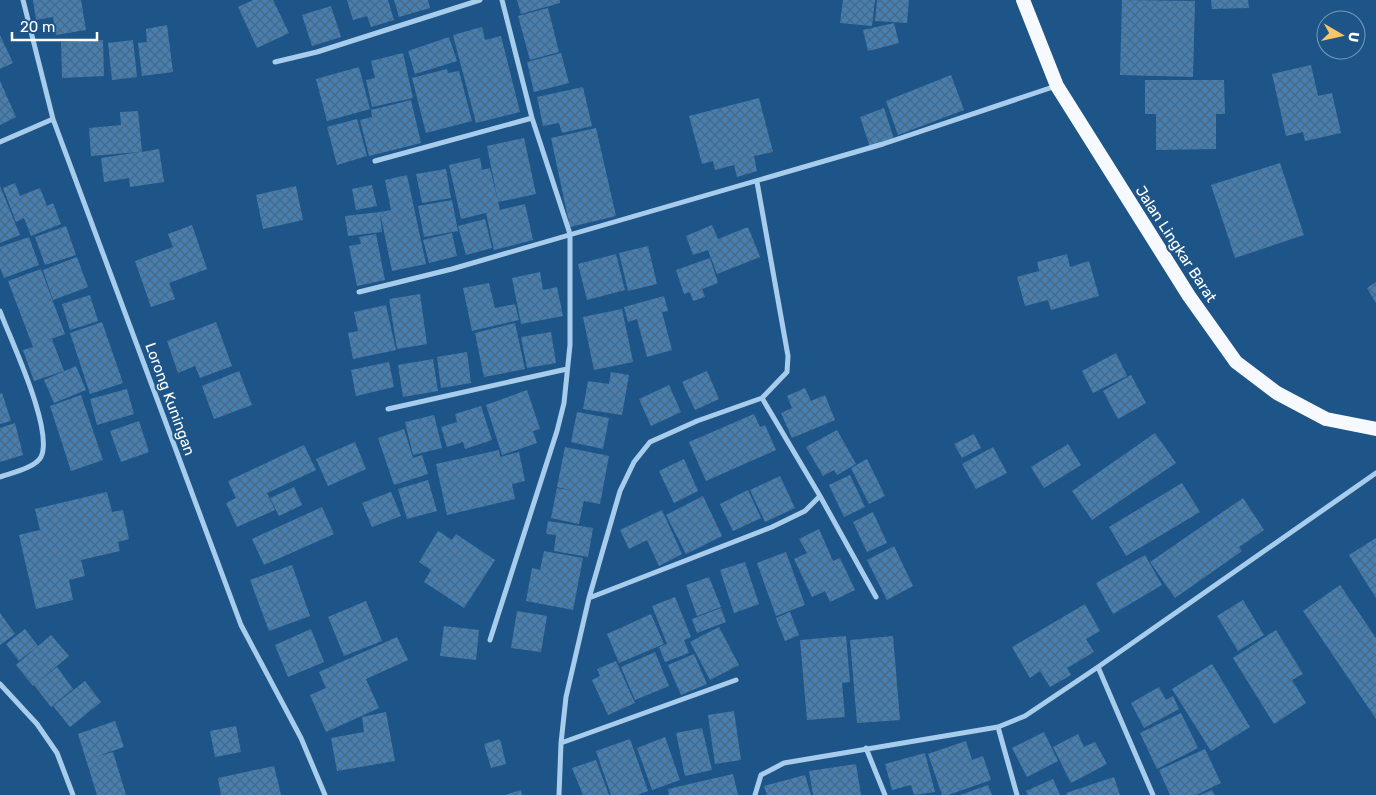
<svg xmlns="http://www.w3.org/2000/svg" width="1376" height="795" viewBox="0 0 1376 795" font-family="Rubik,sans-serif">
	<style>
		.building { fill: url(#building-cross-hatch) }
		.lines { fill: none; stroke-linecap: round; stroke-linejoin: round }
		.minor { stroke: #a8cceb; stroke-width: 5 }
		.trunk { stroke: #f6fafe; stroke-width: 14 }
		.labels { text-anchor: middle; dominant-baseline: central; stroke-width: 4.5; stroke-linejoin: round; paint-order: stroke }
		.street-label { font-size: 15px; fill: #fff; stroke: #1e5588 }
	</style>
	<defs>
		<pattern id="building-cross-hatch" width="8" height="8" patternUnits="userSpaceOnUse" patternTransform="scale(1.25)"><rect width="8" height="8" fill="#477fb1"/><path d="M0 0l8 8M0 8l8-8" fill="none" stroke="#496884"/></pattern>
	</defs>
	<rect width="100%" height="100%" fill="#1e5588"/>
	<path class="building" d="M33 0H81L86 30 56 35 53 17 36 20Z
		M253 0H273L289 33 257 48 238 7Z
		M347 0H388L394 20 371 27 367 16 353 20Z
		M394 0H428L430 8 399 17Z
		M517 0H560V3L521 14Z
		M843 0H875L872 26 840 23Z
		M877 0H909L907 23 875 21Z
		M1122 0 1195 1 1193 77 1120 75Z
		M1211 0H1248L1249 8 1212 9Z
		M331 6 341 37 312 46 302 15Z
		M548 8 559 52 530 60 518 16Z
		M894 23 899 43 868 51 863 30Z
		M167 25 173 72 142 76 138 43 147 42 146 29Z
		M482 27 485 40 501 36 520 112 476 123 453 35Z
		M0 35 13 63 0 69Z
		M449 37 457 61 415 74 408 51Z
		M103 40 104 76 62 78 61 42Z
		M133 40 137 77 112 80 108 43Z
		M403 53 413 98 372 107 366 80 375 78 371 61Z
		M561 53 569 83 534 92 527 62Z
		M1311 65 1318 96 1332 93 1341 133 1305 141 1303 132 1286 136 1272 74Z
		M359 67 370 109 327 121 316 79Z
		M447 69 448 73 459 71 472 121 426 133 412 78Z
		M951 75 964 110 898 135 886 101Z
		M1145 80H1224L1225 114H1216V149L1156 150V114H1145Z
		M0 81 16 117 0 125Z
		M583 87 592 126 562 133 559 123 543 126 537 97Z
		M759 98 773 152 754 156 757 171 737 177 734 165 715 170 713 161 702 164 689 116Z
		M411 100 421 143 369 156 360 120 372 117 371 110Z
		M884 108 894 139 870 147 860 117Z
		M138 111 142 152 159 149 164 182 130 187 129 178 104 182 101 158 139 152 91 156 89 128 121 125 120 112Z
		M357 119 367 156 337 165 327 127Z
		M596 128 616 216 570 227 551 138Z
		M524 138 536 194 498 202 487 146Z
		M480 158 482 170 490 168 500 210 525 204 533 240 494 250 486 213 461 219 449 165Z
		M1280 163 1304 235 1235 258 1211 185Z
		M446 169 451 198 422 203 416 174Z
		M407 175 426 264 392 271 380 212 391 210 385 180Z
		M15 183 20 196 40 188 47 206 53 203 61 224 31 236 24 218 16 222 3 188Z
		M372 185 377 206 356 210 352 189Z
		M0 186 20 235 0 243Z
		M296 186 303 220 263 229 256 195Z
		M452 200 458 231 424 237 418 206Z
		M380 212 382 232 348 236 345 216Z
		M485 219 492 248 466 255 458 226Z
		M192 225 207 269 169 283 175 299 151 307 135 261 173 247 168 234Z
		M712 225 718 239 748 227 760 257 717 274 708 250 693 255 686 236Z
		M66 226 76 255 45 265 35 237Z
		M452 233 457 256 429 263 423 240Z
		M376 234 385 280 357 286 349 246 361 244 359 237Z
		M29 237 39 265 4 278 0 268V247Z
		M648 246 657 284 628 291 619 253Z
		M616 254 625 290 587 300 578 264Z
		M1067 254 1070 267 1089 261 1099 296 1051 310 1048 300 1025 306 1017 277 1039 271 1037 262Z
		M77 257 88 287 53 300 43 270Z
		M710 258 718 283 702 289 705 297 693 301 690 292 684 294 676 270Z
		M41 269 65 334 43 342 52 339 64 371 34 381 23 350 33 347 8 281Z
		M540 272 543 290 557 287 563 316 521 324 512 278Z
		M1376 282V303L1367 288Z
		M489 283 495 308 515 304 519 320 472 331 463 288Z
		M420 294 427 344 397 349 389 299Z
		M90 295 98 321 70 330 62 304Z
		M664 296 668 311 662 312 672 350 647 357 637 319 628 322 624 307Z
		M386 305 396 350 353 359 348 333 358 331 354 312Z
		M622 309 633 362 594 370 583 317Z
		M102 322 123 383 90 394 70 333Z
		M216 322 232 366 200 378 195 366 178 373 167 341Z
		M515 323 525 369 484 377 475 333Z
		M551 332 556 363 527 368 521 337Z
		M467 352 471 383 441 388 437 357Z
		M1116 353 1127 376 1093 393 1082 371Z
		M433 359 438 391 403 397 398 365Z
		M389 362 394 387 356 396 351 370Z
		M76 366 86 390 54 403 44 380Z
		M239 371 252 405 214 419 202 386Z
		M707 371 719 399 695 410 682 382Z
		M611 372 629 375 622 415 583 409 588 381 609 384Z
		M1131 375 1146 403 1118 419 1103 391Z
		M669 385 681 412 651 426 639 399Z
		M805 388 811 401 825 395 835 420 792 438 781 413 792 408 787 396Z
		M127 389 134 414 97 425 90 399Z
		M527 390 540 429 533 431 537 443 502 455 486 405Z
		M2 393 11 421 0 424V394Z
		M81 395 103 460 71 471 50 406Z
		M481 406 492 440 465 449 463 442 447 447 441 427 457 422 455 414Z
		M577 412 609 418 603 449 571 442Z
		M754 414 760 427 765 425 776 450 706 481 689 442Z
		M434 415 442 448 413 455 405 422Z
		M139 421 149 452 121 462 110 431Z
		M15 423 23 455 0 462V428Z
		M404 429 413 458 422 455 428 474 394 485 378 438Z
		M837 430 856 464 837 475 834 470 823 476 806 447Z
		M1155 433 1176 463 1092 520 1072 491Z
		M974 434 981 448 962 458 954 444Z
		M355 442 366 469 328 486 316 459Z
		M1068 444 1081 465 1044 488 1031 467Z
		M304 445 316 470 267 493 275 510 237 527 226 503 236 498 228 481Z
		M565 447 609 456 600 504 584 501 585 495 579 524 551 518 557 488 574 491 557 487Z
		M993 447 1007 473 976 489 962 464Z
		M499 450 500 457 519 452 525 481 512 484 515 499 447 515 436 464Z
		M684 459 698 491 674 503 659 471Z
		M867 459 885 496 869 504 851 468Z
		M850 475 865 507 844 517 829 485Z
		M780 476 795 508 765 522 750 490Z
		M428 480 437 511 407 519 398 489Z
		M1182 483 1200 512 1126 556 1109 527Z
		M294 487 302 505 279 516 270 498Z
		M748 490 761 518 733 531 720 504Z
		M107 492 112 512 123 510 129 539 118 542 120 551 81 560 85 576 69 580 73 600 36 609 19 535 40 530 35 509Z
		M391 492 401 516 372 527 362 503Z
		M703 496 722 536 686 554 666 515Z
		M1243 498 1264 530 1239 547 1242 551 1175 598 1150 562Z
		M322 507 334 534 264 565 252 539Z
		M662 510 682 554 659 566 647 540 629 549 620 530Z
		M873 512 887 543 867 552 853 522Z
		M548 521 593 528 588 557 554 551 556 535 546 534Z
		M819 529 833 561 840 558 855 590 830 602 825 591 812 597 794 559 807 553 799 539Z
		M438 531 452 540 456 534 495 560 464 608 424 582 431 570 419 562Z
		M1376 538V598L1349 555Z
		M894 546 913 586 887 600 867 560Z
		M544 551 583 558 573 610 526 601 532 568 540 570Z
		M786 552 805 605 776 616 757 563Z
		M1145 555 1162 585 1113 614 1096 583Z
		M745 562 759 604 734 613 720 570Z
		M292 565 310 616 269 631 250 580Z
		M709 577 721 607 697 616 686 585Z
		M1340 585 1376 638V719L1303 611Z
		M675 597 691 637 684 640 689 653 665 662 659 647 667 644 652 606Z
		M1243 600 1264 635 1238 651 1217 616Z
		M366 601 382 641 344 656 328 617Z
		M1085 604 1100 631 1086 639 1094 652 1067 668 1071 675 1050 687 1040 671 1030 678 1012 647Z
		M721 608 726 622 697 633 692 619Z
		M517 611 547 616 541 652 511 648Z
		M790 612 799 635 785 641 776 618Z
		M0 613 15 634 0 645Z
		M651 614 664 644 619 663 607 634Z
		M444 626 479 630 476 660 440 656Z
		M719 627 739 665 710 680 690 642Z
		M25 629 38 646 19 661 6 644Z
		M311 629 324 662 288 677 275 645Z
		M1276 630 1303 674 1292 680 1306 703 1274 724 1233 658Z
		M51 635 69 656 33 686 16 665Z
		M846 636 850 682 842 683 845 717 807 720 800 640Z
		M893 636 900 720 857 723 850 640Z
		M397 637 408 660 366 679 379 708 326 732 310 695 326 688 319 672Z
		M655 652 669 686 635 700 621 667Z
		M694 654 707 684 681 695 668 665Z
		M616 661 635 703 608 715 592 680 600 676 597 669Z
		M1212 664 1250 727 1211 751 1172 689Z
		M57 667 73 689 51 707 34 685Z
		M85 681 101 702 70 727 53 706Z
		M1159 687 1166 700 1173 696 1179 709 1144 728 1131 703Z
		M734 711 741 760 715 764 708 715Z
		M386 712 395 761 337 771 331 738 364 732 362 717Z
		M1181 713 1198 748 1157 769 1140 733Z
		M115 721 124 747 95 757 113 752 126 795H97L78 734Z
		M236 726 241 752 215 757 210 731Z
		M702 728 712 770 685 776 676 733Z
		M1044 732 1058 761 1027 777 1012 748Z
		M1078 734 1084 747 1095 742 1107 764 1071 783 1053 747Z
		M665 737 680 780 652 790 637 748Z
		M500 739 506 764 491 768 484 744Z
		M630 739 648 791 637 795H611L596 751Z
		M966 741 972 760 983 756 991 780 948 795H942L928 754Z
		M1205 749 1221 783 1196 795H1170L1159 770Z
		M925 753 935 792 914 795 911 785 892 790 885 764Z
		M596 760 609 795H583L572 768Z
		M856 764 861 795H813L809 771Z
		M274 766 281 795H221L218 778Z
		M733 774 738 795H669L668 789Z
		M805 775 811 795H767L764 786Z
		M1114 777 1120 795H1067L1066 793Z
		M1053 779 1060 795H1028L1026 791Z
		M988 785 992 795H960Z
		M521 790 522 795H505Z
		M1212 790 1215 795H1200Z"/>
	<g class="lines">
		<path class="minor" d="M23 0 53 119 241 625 301 738 325 795
			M275 62 317 52 480 0
			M0 142 53 119
			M375 161 532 118
			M359 292 452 269 883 144 1056 86
			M0 311C11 341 54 430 41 457 35 468 11 473 0 477
			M388 409 567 369
			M820 496 876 597
			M589 598 772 527 805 511 820 496 762 398
			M490 640 557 431 564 403 570 345V234L532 118 502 0
			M1098 667 1153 795
			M0 684 37 724 57 753 73 795
			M561 743 736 680
			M866 748 885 795
			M559 795 561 743 566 697 589 598 620 491 634 462 650 442 697 421 762 398 787 372 788 356 757 182
			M755 795 761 775 784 763 998 727
			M1017 795 998 727 1025 716 1098 667 1376 473"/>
		<path class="trunk" d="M1023 0 1057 86 1189 296 1236 362 1277 393 1326 419 1376 429"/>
	</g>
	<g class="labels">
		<g class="street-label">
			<text transform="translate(1176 244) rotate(57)">Jalan Lingkar Barat</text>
			<text transform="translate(170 399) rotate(70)">Lorong Kuningan</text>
		</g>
	</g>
	<g transform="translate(1341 35) rotate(99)"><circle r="24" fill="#1e5588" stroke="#7899b8"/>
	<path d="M0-4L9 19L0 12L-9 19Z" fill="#fac468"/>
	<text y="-8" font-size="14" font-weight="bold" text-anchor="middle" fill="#ffffff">U</text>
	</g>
	<path d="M12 32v8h85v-8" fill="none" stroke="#ffffff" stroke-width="2.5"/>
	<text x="20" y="32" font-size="15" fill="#ffffff" stroke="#1e5588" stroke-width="4" paint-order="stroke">20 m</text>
</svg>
